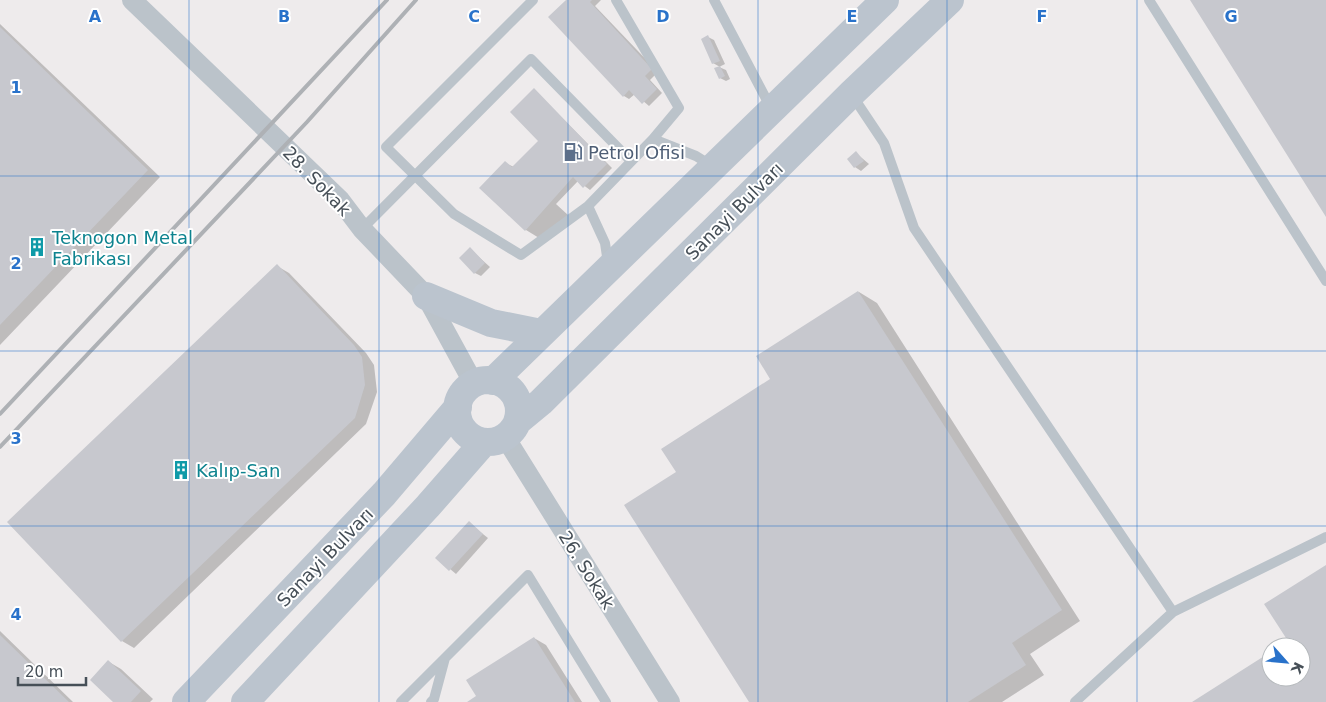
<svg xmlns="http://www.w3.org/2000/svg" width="1326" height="702" viewBox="0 0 1326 702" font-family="'DejaVu Sans',sans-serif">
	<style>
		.shadow { fill: #0003 }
		.building { fill: #c7c8ce }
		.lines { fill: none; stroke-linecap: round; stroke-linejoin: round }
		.lane { stroke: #bbc3ca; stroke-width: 10 }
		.street { stroke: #bbc3ca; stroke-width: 20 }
		.secondary { stroke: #bbc4ce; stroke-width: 28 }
		.rail { stroke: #aeb1b5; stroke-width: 4 }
		.grid { fill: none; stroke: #2972ca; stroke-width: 1; stroke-opacity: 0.55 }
		.labels { text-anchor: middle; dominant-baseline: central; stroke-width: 4; stroke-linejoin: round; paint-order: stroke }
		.service-label { font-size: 18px; fill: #4e5e75; stroke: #fff; text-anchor: start }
		.street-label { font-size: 18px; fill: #464f57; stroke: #fff }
		.culture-label { font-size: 18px; fill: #0d838f; stroke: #fff; text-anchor: start }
		.grid-label { font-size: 16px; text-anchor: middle; font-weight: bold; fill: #2972ca; stroke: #fff; stroke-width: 4; stroke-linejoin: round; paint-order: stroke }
	</style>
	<rect width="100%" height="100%" fill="#eeebec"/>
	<path class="shadow" d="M568 0H601L595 6 658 72 650 80 662 93 649 106 635 94 629 99 624 96Z
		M0 24 160 177 0 345Z
		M708 37 714 40 725 64 719 67 726 70 730 79 726 81 720 78V67L713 63Z
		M534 90 612 168 590 190 578 181 556 204 568 215 544 241 526 230 481 188 505 163 514 167 539 141Z
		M856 153 869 164 861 171 855 167Z
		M470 249 490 267 481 276 475 273Z
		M277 266 289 273 366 353 374 365 377 392 366 424 134 648 122 641Z
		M859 292 877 303 1080 621 1030 654 1044 675 1002 702H751L677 472Z
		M469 523 488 538 456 574 437 558Z
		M0 631 73 702H0Z
		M534 638 546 645 582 702H470L478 697Z
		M109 662 121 669 153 699 150 702H115Z"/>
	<path class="building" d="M566 0H592L590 2 652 69 645 76 657 89 642 104 629 90 623 97 548 17Z
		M1190 0H1326V217Z
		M0 27 148 170 0 325Z
		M708 35 720 61 712 64 701 39Z
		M720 66 725 76 719 79 714 68Z
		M534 88 607 164 583 188 573 177 525 231 479 188 505 161 512 167 538 141 510 112Z
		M856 151 864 161 854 168 847 159Z
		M470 247 485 263 474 274 459 258Z
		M277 264 354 345 362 357 365 385 355 418 121 642 7 522Z
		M858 291 1062 610 1012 643 1026 665 968 702H749L624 505 676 472 661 449 770 379 756 356Z
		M469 521 483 534 449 571 435 558Z
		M1326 565V702H1192L1269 653 1266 650 1271 647V677H1301V647H1271L1286 638 1264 604Z
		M0 635 69 702H0Z
		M534 637 575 702H467L476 696 466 680Z
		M108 660 141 691 131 702H113L90 680Z"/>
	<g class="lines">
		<path class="lane" d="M533 0 386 147 454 214 521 255 588 206
			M616 0 679 108 653 139
			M714 0 771 108
			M1149 0 1326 281
			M852 95 884 143 914 228 1173 612
			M362 229 531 59 631 161
			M608 263 605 243 588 206 653 139 696 156 712 166
			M401 702 528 575 606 702
			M431 702 434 699 445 658
			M1075 702 1173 612 1326 537"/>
		<path class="street" d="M132 0 340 200 362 229 426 296 474 384
			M505 437 670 702"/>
		<path class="secondary" d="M426 296 491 323 541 333
			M457 411a31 31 0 1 1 62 0a31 31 0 1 1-62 0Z
			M493 381 885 0
			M518 421 541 402 851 94 950 0
			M186 702 384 494 458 407
			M245 702 428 506 484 442"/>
		<path class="rail" d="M0 414 387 0
			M0 447 307 122 416 0"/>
	</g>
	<path class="grid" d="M189 0V702M379 0V702M568 0V702M758 0V702M947 0V702M1137 0V702M0 176H1326M0 351H1326M0 526H1326"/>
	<defs>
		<g id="fuel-bare" transform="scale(1.5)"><path d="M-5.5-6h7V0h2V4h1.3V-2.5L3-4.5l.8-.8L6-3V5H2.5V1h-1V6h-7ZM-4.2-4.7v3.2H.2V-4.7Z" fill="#5c6f8a" stroke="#fff" stroke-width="2.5" paint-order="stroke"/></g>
		<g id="building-bare" transform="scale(1.5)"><path d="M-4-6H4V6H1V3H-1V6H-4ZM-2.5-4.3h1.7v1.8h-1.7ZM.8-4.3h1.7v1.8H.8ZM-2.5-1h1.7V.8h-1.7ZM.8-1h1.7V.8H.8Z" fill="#0f9aa8" stroke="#fff" stroke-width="2.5" paint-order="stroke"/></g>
	</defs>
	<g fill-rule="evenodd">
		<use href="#fuel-bare" x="573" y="152"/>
		<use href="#building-bare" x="37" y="247"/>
		<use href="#building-bare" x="181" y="470"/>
	</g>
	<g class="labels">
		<g class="service-label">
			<text x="588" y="152">Petrol Ofisi</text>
		</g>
		<g class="street-label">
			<text transform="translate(317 181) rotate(46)">28. Sokak</text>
			<text transform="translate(734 211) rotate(-45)">Sanayi Bulvarı</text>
			<text transform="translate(325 557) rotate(-46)">Sanayi Bulvarı</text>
			<text transform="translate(587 570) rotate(58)">26. Sokak</text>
		</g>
		<g class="culture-label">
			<text x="52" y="237">Teknogon Metal<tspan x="52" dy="21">Fabrikası</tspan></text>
			<text x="196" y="470">Kalıp-San</text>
		</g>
	</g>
	<g class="grid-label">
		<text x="95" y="22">A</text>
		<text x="284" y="22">B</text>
		<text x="474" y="22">C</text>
		<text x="663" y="22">D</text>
		<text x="852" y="22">E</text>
		<text x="1042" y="22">F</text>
		<text x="1231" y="22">G</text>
		<text x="16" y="93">1</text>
		<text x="16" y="269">2</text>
		<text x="16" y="444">3</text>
		<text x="16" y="620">4</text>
	</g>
	<g transform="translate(1286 662) rotate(117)"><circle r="24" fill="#ffffff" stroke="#b5b9bc"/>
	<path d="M0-4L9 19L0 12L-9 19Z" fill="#2972ca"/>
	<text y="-8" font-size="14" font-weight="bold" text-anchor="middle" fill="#464f57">K</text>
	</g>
	<path d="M18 677v8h68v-8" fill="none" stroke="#464f57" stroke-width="2.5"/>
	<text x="25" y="677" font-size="15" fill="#464f57" stroke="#ffffff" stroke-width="4" paint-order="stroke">20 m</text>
</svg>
